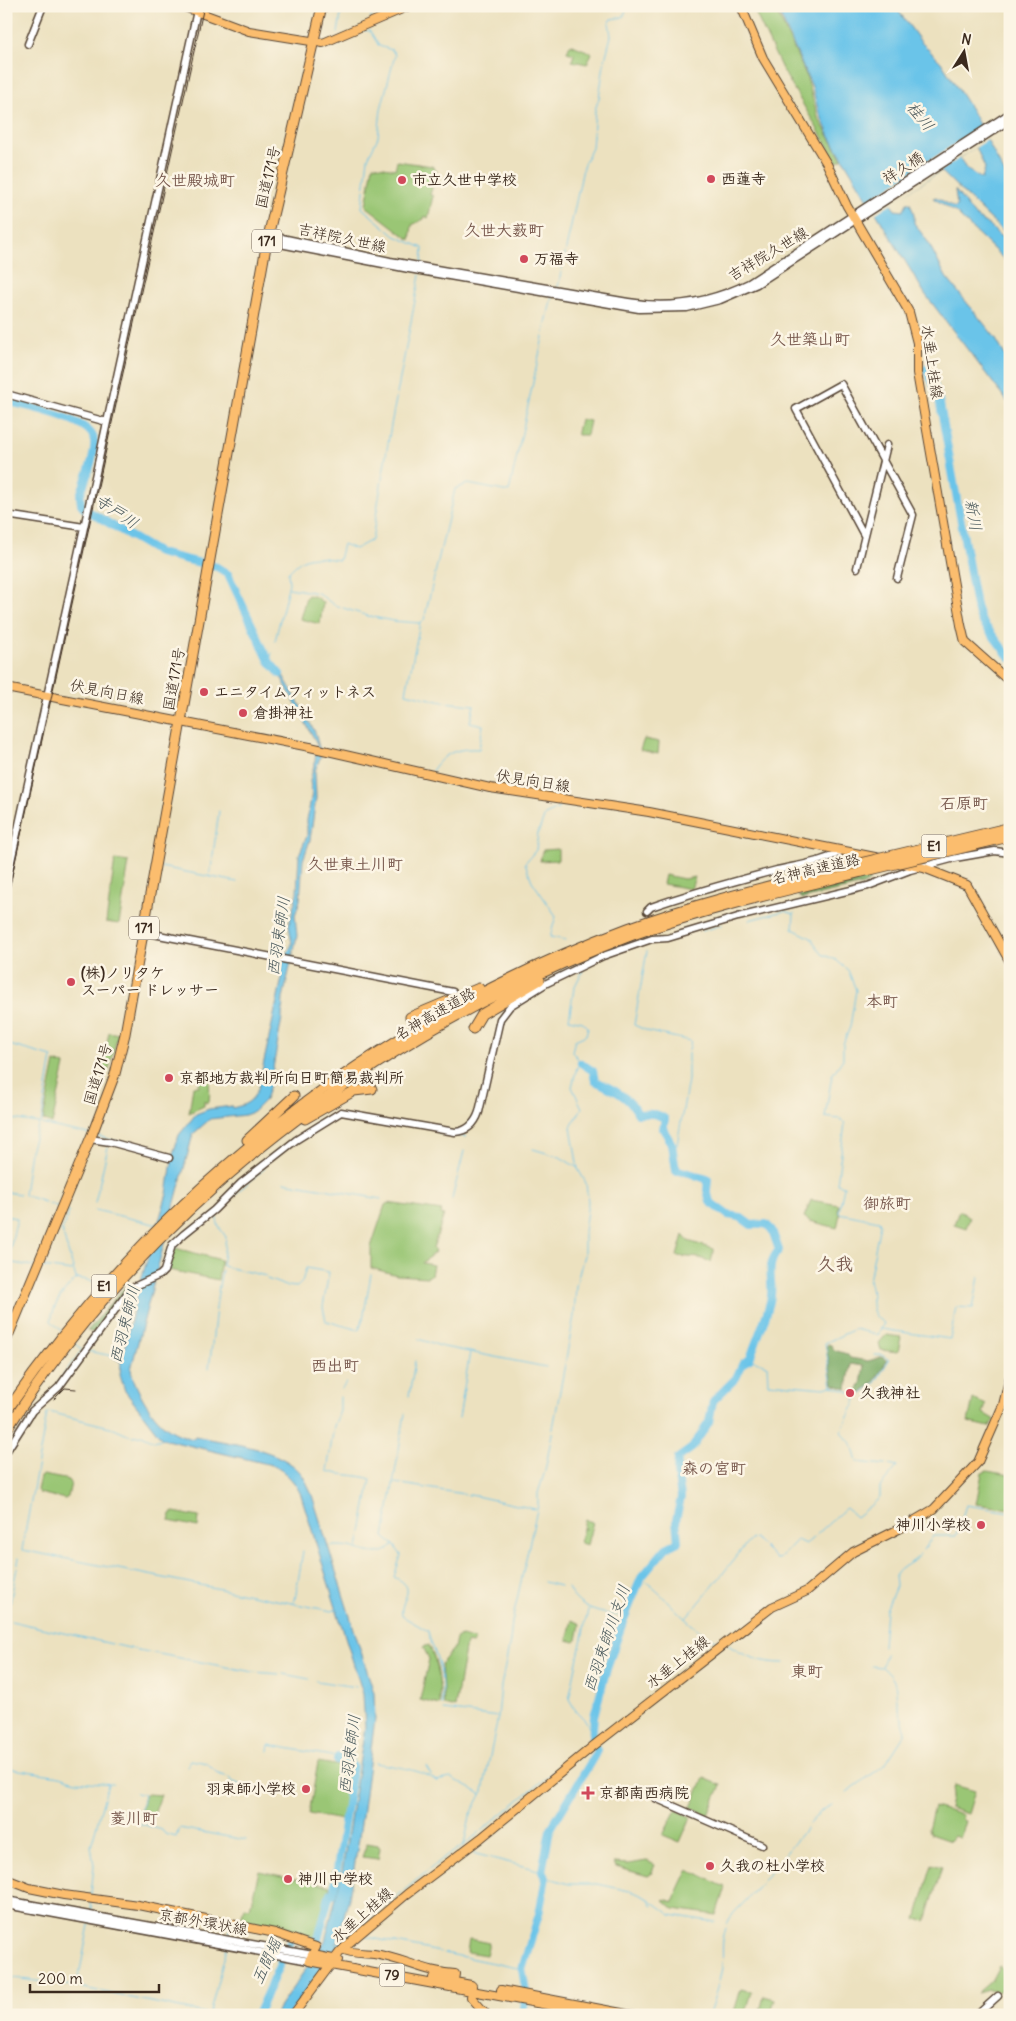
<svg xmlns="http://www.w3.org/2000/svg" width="1016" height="2021" font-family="Delius,'Klee One',sans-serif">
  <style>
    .green { fill: #9ac674; stroke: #6a7849 }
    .forest { fill: #7bab66; stroke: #5b6a42 }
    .water { fill: #6bc4e9; stroke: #537784; fill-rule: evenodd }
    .pier { fill: #ece1bf }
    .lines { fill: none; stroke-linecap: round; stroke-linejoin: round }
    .stream { stroke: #6bc4e9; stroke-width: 1 }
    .river { stroke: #6bc4e9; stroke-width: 8 }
    .minor-casing { stroke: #564536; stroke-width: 9 }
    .major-casing { stroke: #564536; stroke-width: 10 }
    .highway-casing { stroke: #564536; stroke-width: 11 }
    .minor { stroke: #fff; stroke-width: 6 }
    .major { stroke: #fbbd6e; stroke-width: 8 }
    .highway { stroke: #fbbd6e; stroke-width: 9 }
    .rail { stroke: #3b2a1e; stroke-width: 1 }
    .highway-bridge-casing { stroke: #564536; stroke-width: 11; stroke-linecap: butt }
    .highway-bridge { stroke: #fbbd6e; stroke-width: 9 }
    .poi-dot { fill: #d1495b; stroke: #fcf5e5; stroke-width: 2 }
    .labels { text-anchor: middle; stroke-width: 5; stroke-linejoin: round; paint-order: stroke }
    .shield { fill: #fcf5e5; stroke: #75675a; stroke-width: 1 }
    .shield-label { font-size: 14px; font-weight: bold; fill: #3b2a1e }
    .street-label { font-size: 15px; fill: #3b2a1e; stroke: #fcf5e5 }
    .poi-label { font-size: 15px; font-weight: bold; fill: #3b2a1e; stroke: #fcf5e5; text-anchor: start }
    .water-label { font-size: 16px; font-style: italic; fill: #49585b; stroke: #fcf5e5 }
    .neighbourhood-label { font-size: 16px; font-weight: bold; fill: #795a4f; stroke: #fcf5e5 }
    .quarter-label { font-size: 18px; font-weight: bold; fill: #795a4f; stroke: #fcf5e5 }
  </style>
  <rect width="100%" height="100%" fill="#fcf5e5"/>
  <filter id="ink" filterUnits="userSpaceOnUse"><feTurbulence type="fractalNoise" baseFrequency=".02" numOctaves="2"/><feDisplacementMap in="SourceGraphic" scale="10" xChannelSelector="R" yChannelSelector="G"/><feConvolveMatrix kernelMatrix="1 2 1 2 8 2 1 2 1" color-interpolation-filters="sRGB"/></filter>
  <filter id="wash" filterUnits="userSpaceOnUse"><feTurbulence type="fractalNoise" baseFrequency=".0096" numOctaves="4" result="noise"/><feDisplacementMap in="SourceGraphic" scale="20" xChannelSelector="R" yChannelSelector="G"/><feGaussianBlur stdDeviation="1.12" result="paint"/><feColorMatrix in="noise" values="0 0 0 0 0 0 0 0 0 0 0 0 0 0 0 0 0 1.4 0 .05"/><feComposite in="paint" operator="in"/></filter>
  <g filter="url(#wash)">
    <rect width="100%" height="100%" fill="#ece1bf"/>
    <!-- green -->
    <path class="green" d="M752,6H774L806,75L818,117L842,159L837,162L782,69Z
      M570,44L592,53L587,64L572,61L574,54L567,52Z
      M397,161L432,166L437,171L430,195L433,196L428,218L425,216L424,219L412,225L410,240L366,206L373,165L395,169Z
      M580,419L590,421L587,435H578L577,432Z
      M308,595L316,597L323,603L320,624L300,619L306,597Z
      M644,739L659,742L658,754L640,750Z
      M558,849V860L540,861L543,850Z
      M115,860L129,862L119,924L106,922Z
      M665,875L684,879L695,877L691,889L663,884Z
      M109,1032L118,1034L109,1070L102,1069Z
      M55,1062L65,1065L52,1124L43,1120Z
      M200,1072L210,1074C208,1084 211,1091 209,1101L206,1103L204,1100V1106L189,1113L193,1086H199Z
      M811,1200L839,1205L838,1213L840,1214L837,1228L810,1221L804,1217Z
      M388,1203L442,1211L441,1214L444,1215L433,1248L435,1252L422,1263L433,1265L431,1275L427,1277L397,1275L371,1268V1247L385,1205Z
      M959,1211L970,1217L966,1228L954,1224Z
      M683,1235L688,1241L714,1249L711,1262L700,1258L677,1256Z
      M175,1248L221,1260L218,1280L169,1270Z
      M886,1335L901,1337L898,1352L881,1350L879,1343Z
      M973,1399L986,1405L983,1413L995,1420L989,1427L968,1422Z
      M987,1471L1010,1475V1509L976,1504L982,1473Z
      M43,1475L69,1480L71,1483L68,1497L65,1499L39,1493L37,1490L40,1477Z
      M174,1512L199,1517L198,1527L169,1521L171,1514Z
      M585,1520L593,1522L587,1545L580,1543L583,1528L586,1529L583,1528Z
      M572,1620L580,1624L577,1640L575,1642L567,1640Z
      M462,1636L475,1640L472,1644L466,1643L455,1708L444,1705L441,1664L454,1648L456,1638Z
      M429,1645C439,1665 440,1682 440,1705L420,1700L429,1659L423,1647Z
      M318,1762L351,1768L342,1820L309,1814Z
      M704,1778L721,1785L708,1815L691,1807Z
      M954,1785L975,1791L968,1814L949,1808Z
      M147,1794L161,1795L152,1820L140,1815L144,1796Z
      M934,1807L963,1815L962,1820L965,1821L960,1838L954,1836L950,1841L930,1834L928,1829Z
      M676,1810L691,1817L680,1842L663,1835Z
      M367,1843L378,1845L380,1848L378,1859L362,1857Z
      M647,1861L655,1865L651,1874L648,1876L616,1867L614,1863L628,1864Z
      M932,1864L942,1867L926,1921L916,1919Z
      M688,1870L725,1887L716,1915L674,1909L664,1900L665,1899L673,1902Z
      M259,1871L330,1886L315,1941L290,1931L243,1921L241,1919L244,1907L250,1908Z
      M469,1939L489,1943L486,1955L467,1952Z
      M999,1966L1004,1969L1008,1978L999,1992L988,1990L977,1993L991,1981Z
      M741,1989L752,1992L745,2015H733Z
      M764,1996L775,1999L770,2015H759Z"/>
    <!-- forest -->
    <path class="forest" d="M869,877V882L863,885L802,899L798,896Z
      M127,1284L125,1292L94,1333L87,1331Z
      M828,1344L831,1345L834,1350L847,1354L850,1358L868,1361L882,1357L887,1361L874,1382L857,1396L855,1394L861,1384L864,1366L851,1364L847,1389L833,1384L826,1347Z"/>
    <!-- water -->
    <path class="water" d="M776,6H895L921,42L941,62L972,111L1010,184V265L955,212L933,198L936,197L955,208L957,206L955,190L975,216L990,226L1000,236L1008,239V236L941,171L890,203L895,210L903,211L907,203H910L914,214V223L928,242L946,277L994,336L1010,364V405L925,294L830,137L818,110L812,87ZM976,147L985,168L982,179L966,169L960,158Z
      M273,667L280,670L315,732L321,755L315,771L316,798L310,840L303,860L300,900L295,915L297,936L283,998L282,1018L270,1085L265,1100L253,1112L245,1115L210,1119L193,1134L131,1369C133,1385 152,1417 165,1426C174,1433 183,1436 193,1439L195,1436C226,1443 274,1447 297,1469C304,1475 307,1484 311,1492L374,1693L375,1719L359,1838L349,1898L336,1944L355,1930L356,1932L337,1948L288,2015H274L325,1941L342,1872L365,1727L363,1694L301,1495C295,1481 285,1471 272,1465L162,1439L125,1391L120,1375L121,1362L113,1357V1355L122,1359L138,1290L167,1194L173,1154L179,1135L196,1114L209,1109L232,1106V1108C246,1105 252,1102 258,1089L282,978V965L292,944L289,925L297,893L299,855L307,836V820L312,793L310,781L315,761L317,744L281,677Z"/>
    <!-- pier -->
    <path class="pier" d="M982,126L989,139L875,214L867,201Z"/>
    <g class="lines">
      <!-- stream -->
      <path class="stream" d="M377,15L378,6
        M371,18L374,6
        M362,30L370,31L379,46L392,50L395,55L381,109L378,137L368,158L362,208L395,236L423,248L422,263
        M338,33L341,14
        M558,287L584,164L592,148L595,110L599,98L604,64L611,36L609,22L612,19L623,17L628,6
        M289,588L318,593L334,605L368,616L393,621L420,623L406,693L443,702L474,705L470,722L483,725L479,749C458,748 444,752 432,771
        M420,623L424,620L455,489L468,484L509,492L552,296
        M275,641L289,583L288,573C307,552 313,557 339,560L343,544L355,549L372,540L391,425L420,275
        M269,661L272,653
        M543,792L547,790L554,795
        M559,802L558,809L545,815L538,833L536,850L525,863L532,881L556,916L550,937L566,940
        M161,867L237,882
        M210,877L219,811
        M794,913L793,929L811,938L822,954L836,960L848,970L856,990L850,1027L843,1044V1059L832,1075L825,1117L839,1119L845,1123L837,1184L844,1186L839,1213L879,1221L880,1224L869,1281C876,1297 865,1312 884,1323L878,1335L855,1329L825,1343L832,1386
        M749,920L784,911L794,914
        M702,931L722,925
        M647,951L634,1025L650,1032L691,1041L688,1054V1080L677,1145H672
        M6,1044L52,1057L41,1124L88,1134
        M6,1118L38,1123
        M363,1119L373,1121
        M39,1123L30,1151L24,1195L59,1207
        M439,1133L466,1137
        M97,1136L172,1156
        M533,1149L560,1157L578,1168
        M258,1174L265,1168
        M284,1182L381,1199
        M6,1192L20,1194
        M452,1199L464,1151
        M228,1200L256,1176
        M95,1203L108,1147
        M65,1210L69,1212L62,1231L76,1278L96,1282
        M95,1210L158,1225
        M215,1213L219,1227L226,1237L222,1266L266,1276
        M6,1216L16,1218V1223L6,1266
        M184,1238L193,1231
        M173,1251L178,1244
        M6,1262L33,1266
        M42,1267L72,1271
        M169,1270L171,1257
        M267,1279L286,1286L297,1287L302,1282L306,1268L329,1272L323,1307L326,1321L359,1330L363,1319L371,1274
        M881,1329L950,1339L956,1307L973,1308L979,1277
        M62,1331L51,1321C54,1302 63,1292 76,1279
        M418,1339L444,1347L546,1367
        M74,1343L82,1350
        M87,1351L113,1356
        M750,1359L767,1365L768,1383L824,1388L832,1386L852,1393L856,1400L841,1432L852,1444L857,1462L885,1465
        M209,1368C214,1335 215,1303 222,1270
        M58,1382L81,1351
        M342,1389L346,1383
        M409,1396L415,1361
        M340,1397V1411L334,1426L327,1471C342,1476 356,1474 371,1479L358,1548
        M856,1398L875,1383L889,1360L882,1355H875
        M49,1412L114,1428L132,1436L142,1435L154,1441L161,1439
        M47,1413L22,1550L332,1611L337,1609
        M459,1418L470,1352
        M395,1483L476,1496L535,1509
        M394,1545L401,1555L394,1577C420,1589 399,1598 402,1616L428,1631C430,1643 436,1652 439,1665C443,1678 442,1691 442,1705
        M332,1546C340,1546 349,1546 357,1549C371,1553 381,1557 394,1545L384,1537L405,1414
        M923,1550L933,1536H956L966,1505L1010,1512
        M641,1578C669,1597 689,1632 722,1642
        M544,1582L560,1586
        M568,1588C579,1611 602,1614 626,1616
        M293,1603L295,1600L303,1551
        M588,1610L569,1699L576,1711L586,1721L593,1737
        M686,1618C709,1592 728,1567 749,1540L755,1538L776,1559H779L797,1540L805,1544C809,1543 838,1514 846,1508L856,1517L880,1498V1487L897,1467L889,1465
        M11,1621L138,1650L253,1672L279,1674
        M6,1623L19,1558
        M728,1645C746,1657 762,1663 784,1663
        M883,1646L886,1610L896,1586L895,1576C901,1565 914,1564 920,1554
        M872,1666L881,1667
        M283,1674L309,1679
        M316,1681L356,1687
        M444,1710L498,1717
        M268,1751L269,1745L354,1760
        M375,1763C392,1766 425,1770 436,1781L451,1778L481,1794
        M187,1766L191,1760L207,1763L218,1774L229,1777L231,1781L256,1790
        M426,1767L431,1775
        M6,1768L60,1776L76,1781L113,1784
        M847,1792L885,1765L905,1734C905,1724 900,1716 898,1706C894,1688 900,1682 882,1667L886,1654
        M136,1793L144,1795L138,1823L162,1830L165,1834L176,1837L179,1828L246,1840
        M809,1824L821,1811L832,1805
        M464,1845L592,1740
        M471,1851L476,1854L542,1871
        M546,1877L569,1884H598L634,1892L649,1899L653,1906
        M91,1895L94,1865L91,1846L108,1784
        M649,1899L671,1915L715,1922
        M90,1902L92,1911
        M727,1924C732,1912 741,1907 749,1897C769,1874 788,1851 806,1828
        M356,1930L441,1860L464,1845L470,1816L483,1791L498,1717L501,1686L510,1642L512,1622L538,1505V1493L545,1471L574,1316L576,1286L584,1255V1232L588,1202L586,1183L578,1169L571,1127L582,1108L572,1087L577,1067L581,1063L572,1051L575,1040L586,1035L588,1027L583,1022L569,1019L574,988L583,970
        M362,1936L522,1969
        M229,1938L230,1928
        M6,1977L74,1986L209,2014
        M77,1986L89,1925
        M488,2011L493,2015
        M209,2015L227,1947
        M709,2015C713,1999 719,1985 722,1968C724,1954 720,1942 726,1929"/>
      <!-- river -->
      <path class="river" d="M926,369L934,385L940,404L976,606L981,620L1010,658
        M6,401C25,406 92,419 94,440C96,457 85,479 80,496L81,504L85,509L159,553L217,567L228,574L269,661L280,674
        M257,2015L293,1935L317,1943L330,1893L333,1894L334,1889L353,1766L337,1761L338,1757
        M523,2015L526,1992L522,1969L539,1914L546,1877L542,1871L550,1830L595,1755L597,1750L592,1740L594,1716L607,1668L623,1622L641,1578L666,1548L678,1542L676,1520L681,1497L677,1472L678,1458L692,1448L709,1422L713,1401L736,1378L743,1363L750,1359C755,1342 770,1311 771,1295C773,1278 765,1265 779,1250L772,1230L766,1224L751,1225L740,1217L728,1215L710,1202L707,1190L708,1179C696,1177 688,1170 676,1171L672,1144L663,1129L665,1119C657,1112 648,1114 638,1114C630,1097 611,1088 595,1081L593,1071L581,1063"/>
    </g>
  </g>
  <g filter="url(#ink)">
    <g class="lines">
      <!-- minor casing -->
      <g class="minor-casing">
        <path id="minor" d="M28,44L43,6
          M268,238L275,243L409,269L639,309L687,308L720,300L757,284L1010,120
          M268,238L277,237L390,261L628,302C669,309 711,302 749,283L1010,113
          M6,394L107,422
          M6,515L84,527
          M864,535L796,409L841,384L913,515L897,578
          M857,568L887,445
          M6,884L198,6
          M647,911L651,907C693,892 735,881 777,870C798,865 826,862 843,850
          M143,932L453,992
          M90,1139L110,1142L169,1158
          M6,1452L32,1411L59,1387L131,1288L160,1275L164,1271L172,1245L184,1234L214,1210L241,1183L296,1140L341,1112L455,1132C468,1131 475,1124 479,1112L500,1019L510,1006L547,983L603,956L652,939L668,938L738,917L868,886L910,870L955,858L995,851L1010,853
          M655,1798L762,1845
          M6,1900L313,1955
          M6,1905L309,1961
          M977,2015L998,1996"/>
      </g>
      <!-- major casing -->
      <g class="major-casing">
        <path id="major" d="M182,6L249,31L323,43L409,6
          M741,6L763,58L827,164L847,206L909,312L917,343V373L961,625L965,642L1010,682
          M6,688L310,747L490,788L649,812L880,858
          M901,863L924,868L967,885L1010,962
          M6,1879L29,1888L64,1895L138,1905L275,1933L316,1947L309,1961L602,2015
          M343,1949C351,1954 364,1953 374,1954C402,1958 427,1973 455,1974L453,1986
          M313,1955L338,1960
          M433,1978L471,1985
          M472,1986L471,1997L487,2015
          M501,1990L632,2015
          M293,2015L340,1952L349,1943L407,1894L481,1838L592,1747L772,1607L807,1591L853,1552L905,1526L934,1509L978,1462L1003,1405L1010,1376"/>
      </g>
      <!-- highway casing -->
      <g class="highway-casing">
        <path id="highway" d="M410,1017L479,988
          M473,1029L482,1014L540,980
          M305,1119L354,1091L372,1089
          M247,1140L294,1096
          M6,1341L93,1132L115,1074L125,1034L267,241L322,6
          M6,1412C160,1188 374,1023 628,928C704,900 782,883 860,863
          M6,1431C151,1203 382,1029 633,935C708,908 785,891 862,872"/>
      </g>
      <!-- minor -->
      <use href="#minor" class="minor"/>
      <!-- major -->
      <use href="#major" class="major"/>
      <!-- highway -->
      <use href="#highway" class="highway"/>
      <!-- rail -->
      <path class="rail" d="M6,903L204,6
        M54,1399L65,1388L76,1389"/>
      <!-- highway-bridge casing -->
      <g class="highway-bridge-casing">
        <path id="highway-bridge" d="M860,863L1007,828
          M862,872L1009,837"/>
      </g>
      <!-- highway-bridge -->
      <use href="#highway-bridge" class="highway-bridge"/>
    </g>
  </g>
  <!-- markers -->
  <g class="poi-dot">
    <circle cx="711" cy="179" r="5"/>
    <circle cx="402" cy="180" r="5"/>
    <circle cx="524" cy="259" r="5"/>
    <circle cx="204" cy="692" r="5"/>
    <circle cx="243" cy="713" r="5"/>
    <circle cx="71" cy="982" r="5"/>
    <circle cx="169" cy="1078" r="5"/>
    <circle cx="850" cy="1393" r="5"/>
    <circle cx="981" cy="1525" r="5"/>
    <circle cx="306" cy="1789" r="5"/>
    <path d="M585.5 1785.5h5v5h5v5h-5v5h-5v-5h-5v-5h5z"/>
    <circle cx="710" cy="1866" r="5"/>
    <circle cx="288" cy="1879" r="5"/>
  </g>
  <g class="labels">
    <!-- shield labels -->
    <g class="shield">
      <rect x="252" y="229.5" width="30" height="23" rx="4"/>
      <rect x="921.5" y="834.5" width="25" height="23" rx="4"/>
      <rect x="129" y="916.5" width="30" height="23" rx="4"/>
      <rect x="91.5" y="1274.5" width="25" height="23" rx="4"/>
      <rect x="379.5" y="1963.5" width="25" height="23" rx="4"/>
    </g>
    <g class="shield-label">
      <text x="267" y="246">171</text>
      <text x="934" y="851">E1</text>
      <text x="144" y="933">171</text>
      <text x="104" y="1291">E1</text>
      <text x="392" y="1980">79</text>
    </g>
    <!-- street labels -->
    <g class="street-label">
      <text transform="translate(903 168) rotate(-33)" y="5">祥久橋</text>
      <text transform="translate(268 177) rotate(-77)" y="5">国道171号</text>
      <text transform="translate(342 238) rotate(12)" y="5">吉祥院久世線</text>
      <text transform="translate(768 254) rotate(-31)" y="5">吉祥院久世線</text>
      <text transform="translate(932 362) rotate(82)" y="5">水垂上桂線</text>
      <text transform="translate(174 679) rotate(-80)" y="5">国道171号</text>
      <text transform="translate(107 692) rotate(11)" y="5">伏見向日線</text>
      <text transform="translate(533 781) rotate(9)" y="5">伏見向日線</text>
      <text transform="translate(816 869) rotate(-13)" y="5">名神高速道路</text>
      <text transform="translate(435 1014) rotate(-30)" y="5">名神高速道路</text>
      <text transform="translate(98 1074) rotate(-73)" y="5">国道171号</text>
      <text transform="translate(678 1662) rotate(-38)" y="5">水垂上桂線</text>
      <text transform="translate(362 1915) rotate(-41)" y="5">水垂上桂線</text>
      <text transform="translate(203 1922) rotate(10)" y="5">京都外環状線</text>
    </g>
    <!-- poi labels -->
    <g class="poi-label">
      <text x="721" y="184">西蓮寺</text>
      <text x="412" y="185">市立久世中学校</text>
      <text x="534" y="264">万福寺</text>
      <text x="214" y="697">エニタイムフィットネス</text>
      <text x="253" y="718">倉掛神社</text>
      <text x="81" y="978">(株)ノリタケ<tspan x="81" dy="17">スーパー ドレッサー</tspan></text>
      <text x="179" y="1083">京都地方裁判所向日町簡易裁判所</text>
      <text x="860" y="1398">久我神社</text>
      <text x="971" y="1530" text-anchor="end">神川小学校</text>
      <text x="296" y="1794" text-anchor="end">羽束師小学校</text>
      <text x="599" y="1798">京都南西病院</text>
      <text x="720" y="1871">久我の杜小学校</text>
      <text x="298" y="1884">神川中学校</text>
    </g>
    <!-- water labels -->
    <g class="water-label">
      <text transform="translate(921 116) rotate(51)" y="6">桂川</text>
      <text transform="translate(117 511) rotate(34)" y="6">寺戸川</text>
      <text transform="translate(974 515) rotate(80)" y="6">新川</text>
      <text transform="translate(278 936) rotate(-82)" y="6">西羽束師川</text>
      <text transform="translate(124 1324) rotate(-76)" y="6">西羽束師川</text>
      <text transform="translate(606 1638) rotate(-71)" y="6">西羽束師川支川</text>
      <text transform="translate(349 1754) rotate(-83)" y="6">西羽束師川</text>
      <text transform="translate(266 1961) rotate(-65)" y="6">五間堀</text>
    </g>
    <!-- neighbourhood labels -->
    <g class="neighbourhood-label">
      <text x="195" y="186">久世殿城町</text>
      <text x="504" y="236">久世大薮町</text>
      <text x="810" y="345">久世築山町</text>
      <text x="964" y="809">石原町</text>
      <text x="355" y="870">久世東土川町</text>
      <text x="882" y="1007">本町</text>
      <text x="887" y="1209">御旅町</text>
      <text x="335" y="1371">西出町</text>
      <text x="714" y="1474">森の宮町</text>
      <text x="807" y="1677">東町</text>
      <text x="134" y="1824">菱川町</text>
    </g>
    <!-- quarter labels -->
    <g class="quarter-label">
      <text x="835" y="1270">久我</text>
    </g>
  </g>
  <!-- margin -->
  <rect width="1016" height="2021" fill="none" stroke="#fcf5e5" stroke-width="25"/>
  <!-- north arrow -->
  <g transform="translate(964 52) rotate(11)" stroke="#fcf5e5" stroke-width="4" paint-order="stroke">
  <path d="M0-4L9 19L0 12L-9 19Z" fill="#3b2a1e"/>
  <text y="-8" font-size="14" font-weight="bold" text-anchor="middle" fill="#3b2a1e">N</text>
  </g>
  <!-- scale -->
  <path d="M30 1984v8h129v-8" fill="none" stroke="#3b2a1e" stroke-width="2.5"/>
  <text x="38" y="1984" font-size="15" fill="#3b2a1e" stroke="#fcf5e5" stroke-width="4" paint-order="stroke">200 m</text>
</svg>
